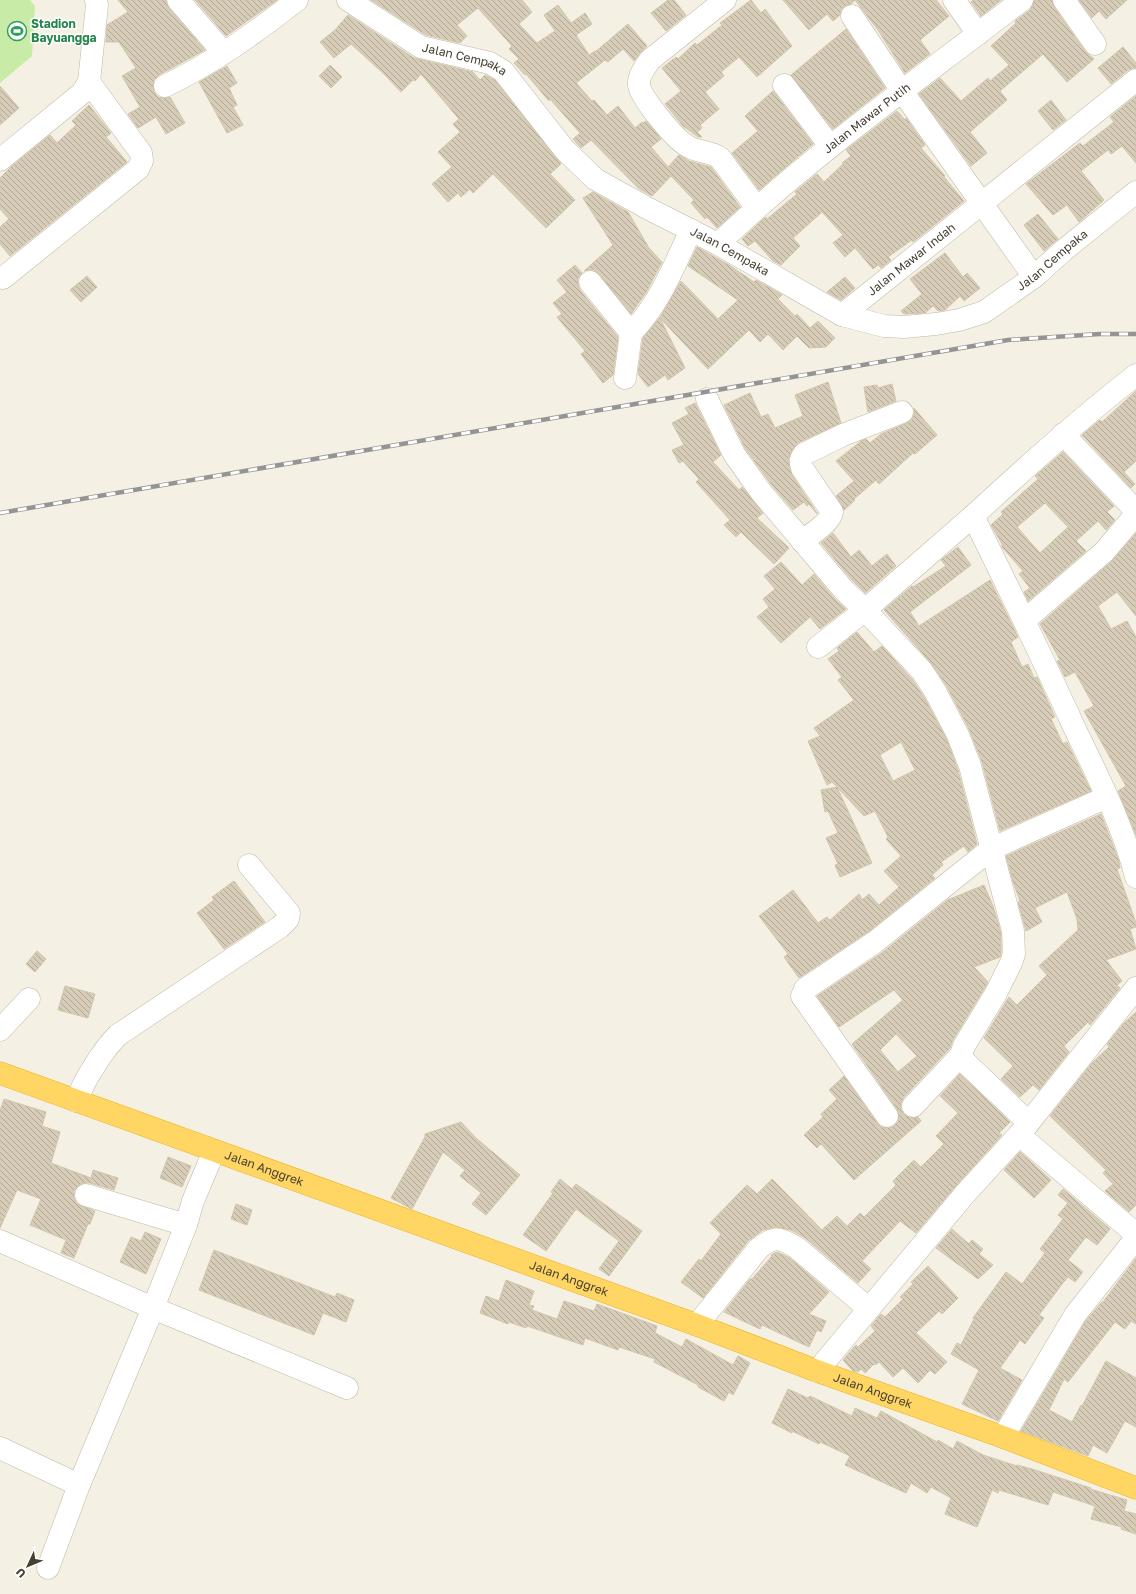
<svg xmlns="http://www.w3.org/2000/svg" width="1136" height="1594" font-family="'Golos Text',sans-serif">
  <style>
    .pitch { fill: #c8eca8 }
    .building { fill: url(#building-back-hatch); stroke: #d2c5aa; fill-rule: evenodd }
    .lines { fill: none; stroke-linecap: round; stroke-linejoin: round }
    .minor-casing { stroke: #c0b8a5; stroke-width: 23 }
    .highway-casing { stroke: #ecb125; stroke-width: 23 }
    .minor { stroke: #fff; stroke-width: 22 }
    .highway { stroke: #ffd663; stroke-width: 22 }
    .rail-casing { stroke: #949494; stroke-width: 4.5 }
    .rail { stroke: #fff; stroke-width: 3; stroke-dasharray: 9; stroke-linecap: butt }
    .labels { text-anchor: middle; stroke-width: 3; stroke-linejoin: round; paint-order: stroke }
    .leisure-label { font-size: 12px; font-weight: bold; fill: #27864d; stroke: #fff; text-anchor: start }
    .street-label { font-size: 12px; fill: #464033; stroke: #fff }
  </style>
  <defs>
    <pattern id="building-back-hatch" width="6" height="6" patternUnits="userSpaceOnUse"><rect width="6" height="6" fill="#d6ccb8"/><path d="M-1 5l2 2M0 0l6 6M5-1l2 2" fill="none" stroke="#afa796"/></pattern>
  </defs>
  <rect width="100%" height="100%" fill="#f4f0e3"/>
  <!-- pitch -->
  <path class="pitch" d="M0,0H30L35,6L32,56L0,83Z"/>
  <!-- building -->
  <path class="building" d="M118,0H166L169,8L205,50L159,75L154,80L153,86L154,92L158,97L164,98L170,97L185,123L166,134L156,117L138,128L128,114L140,107L122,76L136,68L119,42H106L107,25L128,12Z
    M195,0H277L226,36Z
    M371,0H522L532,12L519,24L537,43L555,31L544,15L558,5L571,23L585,13L592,24L576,35L589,55L595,51V52L628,24L647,46L640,53L634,61L623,49L608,62L605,60L576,83L592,101L594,100L607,115L618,106L635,128L642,122L643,123L646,121L661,139L651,147L668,167L679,155L689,161L711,167L740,207L717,228L707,217L705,219L691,203L694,200L671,176L652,196L638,188L591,140L581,148L573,139L580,133L550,99L549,101L526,74L525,75L514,63L519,59L509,49L512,46L478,8L457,25L467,36L460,43L426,35Z
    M668,0H674L686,15L666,31L651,13Z
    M751,0L761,13L765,9L792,46L757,77L739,57L721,72L724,76L705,92L719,109L700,125L702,128L697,132L702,137H698L683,126L665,104L681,91L662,68L676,57L678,59L695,43L697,45L722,25L720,23Z
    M783,0H855L851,4L845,6L841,10L840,15L833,21L827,14L809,30Z
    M855,0H936L949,16L920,40L930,54L905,73L878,30Z
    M973,0H1001L981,16L971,2Z
    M1034,0H1052L1054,7L1085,51L1094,59L1067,82L1043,54L1000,91L1007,100L970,132L987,153L971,166L919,94L940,78L961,101L988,78L990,81L1009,65L991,46L1016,23L1015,21L1030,10L1033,5Z
    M1079,0H1127L1106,19L1099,11L1092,18Z
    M348,15L414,58L473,72L480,80L485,75L495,80L561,164L550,174L575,200L546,228L493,174L473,193L470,189L461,197L458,193L448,202L432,184L452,167L438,152L460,132L453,124L459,119L421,74L415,81L413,80L401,92L384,74L351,44L334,58L320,42L335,30Z
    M846,29L885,88L833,129L791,75Z
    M1123,47L1136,63V68L1128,70L1111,84L1098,68Z
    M330,65L342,77L331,88L319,76Z
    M227,66L237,83L229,88L237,105L233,107L243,125L227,133L199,82Z
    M0,86L19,108L0,125Z
    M773,91L813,144L759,190L732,153L758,131L745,116Z
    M1136,96V163L1122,146L1111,154L1108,150L1081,171L1104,200L1079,222L1067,205L1053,215L1026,184L1080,143L1083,146L1114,122L1110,117Z
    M1051,100L1066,120L1053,130L1038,111Z
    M89,105L111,133L106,137L127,162L10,256L0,244V227L9,219L0,209V178L12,166L50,135L57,143L76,125L72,121Z
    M897,111L905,120L906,118L925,145L921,148L945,176L944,177L964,201L913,242L912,240L888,257L891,260L881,268L878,265L873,269L855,248L845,257L833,243L843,235L822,212L793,238L800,246L781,265L773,261L755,241L748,246L742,239L762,220L766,217L767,219L797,194L795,192L817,174L824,182L843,164L842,163L851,156L846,150Z
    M593,192L628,212L649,248L662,262L647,291L631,314L599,274L594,270H588L584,271L613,245L583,198Z
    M1038,214L1058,239L1044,251L1024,225Z
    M697,247L729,265L754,282L756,280L782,295L778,299L795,316L797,314L810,328L818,321L835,338L826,347L809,348L797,336L783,350L768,334L760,342L749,330L708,369L660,318L685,368L668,380L665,375L648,387L638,374L643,338L661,316L681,281L718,319L738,300L688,266Z
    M945,253L963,277L967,273L980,288L964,301L960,296L945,310L938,311L933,306L925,313L904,314L901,311L922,294L910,279Z
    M575,265L582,273L578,278V284L580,290L618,337L613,375L603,383L581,354L585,351L557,317L562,314L553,303L567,292L557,280Z
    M87,276L97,287L81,302L70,290Z
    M845,277L855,288L841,300L827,292Z
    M828,382L841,423L798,443L792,450L788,460L792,475L817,513V514L809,504L807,506L804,502L793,510L771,484L745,448L724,405L750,393L761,417L768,414L775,428L803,416L795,395Z
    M892,384L896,401L868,412L864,387L877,385L878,388Z
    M1136,391V461L1124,472L1135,484L1131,488L1082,435L1100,420L1102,422Z
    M695,403L721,455L713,462L739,490L742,487L763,513L757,518L789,548L774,564L741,532L736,537L724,525L730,520L696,482L699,479L683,461L679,463L672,450L684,445L672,423L689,414L685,408Z
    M914,408L937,435L915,454L913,453L879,484L876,480L854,499L855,500L844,510L836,496L854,481L836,461L861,441L866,439L870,443L881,434L907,423L912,419L914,414Z
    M1063,452L1114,506L1107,512L1115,520L1106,530L1098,521L1076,541L1086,551L1028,601L1024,592L1030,588L1019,574L1023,571L1002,547V544L991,525L1003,514L1001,512L1038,479L1035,476ZM1045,503L1068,527L1040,553L1017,527Z
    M833,533L851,557L859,550L872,566L887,554L896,566L865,593L852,580L821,543Z
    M1136,533V616L1117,592L1098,606L1111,629L1127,621L1136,637V835L1118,791L1126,786L1084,711L1094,706L1075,672L1065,677L1057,661L1060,660L1040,624L1112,561Z
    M958,547L971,565L910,612L919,626L990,580L1018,637L1011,642L1022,667L1028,664L1034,678L1037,677L1055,717L1051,719L1063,744L1067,742L1091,791L1000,831L982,762L969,729L946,685L931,663L884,610L912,586L913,587L946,566L941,560Z
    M781,562L802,585L814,574L833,597L846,609L820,629L810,617L781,643L757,617L769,607L763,599L775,589L764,576Z
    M857,632L874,652L882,646L912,679L924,697L947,740L958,770L977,844L968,852L964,846L941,862L943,865L932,875L935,878L868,932L799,978L784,957L788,954L759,916L793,890L818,923L827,917L830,920L859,894L862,900L869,894L879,905L899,887L884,871L901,856L886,839L888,837L875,811L864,816L837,787L872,863L840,877L835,865L838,864L826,838L838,833L828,811L825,812L821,790L837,787L832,782L827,785L808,741L820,736L814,728L854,700L838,680L842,677L828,659L839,651L837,648ZM901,742L915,770L893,781L880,755Z
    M1101,814L1119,861L1120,868L1117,869L1136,923V927L1130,929L1136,949L1106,960L1122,981L1117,985L1120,988L1090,1025L1088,1022L1064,1046L1069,1052L1039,1090L1033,1085L1020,1097L1001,1079L1013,1066L984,1038L1007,1000L1009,997L1017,1005L1047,975L1039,966L1078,930L1077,919L1067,892L1035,908L1042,922L1026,931L1018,902L1020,901L1013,882L1006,856Z
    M234,881L265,922L224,949L197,913L214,900L212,897Z
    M984,885L993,906L1001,933V952L1000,957L974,967L988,982L984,989L953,1040L950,1048L904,1097L901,1103V1110L905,1115L911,1118L918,1117L921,1121L854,1180L821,1144L817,1148L804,1135L823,1117L821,1114L837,1099L829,1090L844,1076L877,1123L881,1127L889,1128L894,1126L898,1122L899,1115L897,1109L852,1044L903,1000L894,990L839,1027L817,996L883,952L950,898V899ZM896,1034L917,1056L898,1072L880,1050Z
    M37,951L46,959L35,972L26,964Z
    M65,986L95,994L88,1018L58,1010Z
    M1136,1012V1205L1129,1212L1105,1191L1113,1184L1103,1173L1106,1170L1050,1116L1092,1063L1109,1047L1107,1044L1124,1023Z
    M960,1074L1010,1122L999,1133L1002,1135L955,1187L916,1233L900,1221L862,1261L871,1269L858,1283L804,1237L791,1230L776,1227L763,1230L749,1240L703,1298L681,1282L699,1259L701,1261L721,1234L710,1223L747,1185L757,1194L772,1179L822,1230L837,1216L847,1226L860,1213L864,1217L896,1185L893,1181L914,1160L921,1167L944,1144L936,1136L958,1113L940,1096Z
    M4,1099L46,1112L42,1126L60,1132L51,1163L91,1178L93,1170L118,1178L114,1190L90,1183H84L78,1186L74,1191V1198L77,1204L95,1211L90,1224H88L74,1258L61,1253L66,1240L30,1225L41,1199L17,1190L0,1228V1111Z
    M461,1122L476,1138L520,1175L486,1215L472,1204L481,1193L460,1176L465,1170L443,1152L412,1209L391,1198L425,1137V1134Z
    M1020,1152L1051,1180L1034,1198L1004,1170Z
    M168,1157L191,1166L182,1187L160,1178Z
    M560,1179L572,1189L576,1184L642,1231L609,1276L599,1269L619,1241L576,1209L546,1251L523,1235L553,1193L551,1192Z
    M1063,1189L1110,1229L1097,1245L1086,1237L1068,1260L1083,1272L1075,1282L1068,1277L1062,1284L1039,1315L1044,1318L1025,1344L1020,1340L1000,1368L1022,1380L998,1421L962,1404L979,1370L951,1354L957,1343L961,1345L974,1319L973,1318L1006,1272L1022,1284L1045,1253L1040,1249L1063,1219L1058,1215L1068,1203L1058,1195Z
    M236,1204L252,1210L247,1225L231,1219Z
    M952,1229L969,1244L972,1240L983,1249L979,1254L993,1265L978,1279L936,1248Z
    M145,1232L161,1239L146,1274L120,1262L131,1237L141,1241Z
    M214,1250L335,1297L337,1293L354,1300L346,1322L323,1313L314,1335L199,1290Z
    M777,1252L790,1258L829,1292L809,1314L826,1321L821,1332L817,1330L809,1347L762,1325L760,1329L724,1312L750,1279H752L772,1256L771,1255Z
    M1136,1258V1324L1131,1321L1125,1329L1115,1322L1068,1382L1064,1379L1049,1410L1072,1422L1081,1405L1082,1406L1106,1361L1136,1378V1427L1125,1421L1107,1453L1093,1445L1088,1456L1021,1431L1085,1322L1102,1302H1103Z
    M928,1266L958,1298L942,1314L939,1311L916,1333L947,1362L935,1374L930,1370L918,1383L903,1368L893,1377L879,1362L875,1365L874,1364L865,1373L861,1369L858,1372L853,1371L843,1360L854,1347L856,1345L858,1347L875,1331L871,1326L881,1314L885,1317L903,1299L900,1297L913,1284L911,1282Z
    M506,1280L534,1291L529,1305L534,1306L532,1310L557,1319L564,1301L594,1311L597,1304L657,1326L655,1333L682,1347L686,1339L733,1365L738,1356L750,1363L733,1395L729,1392L724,1401L698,1387V1385L654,1362L655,1359L619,1347L618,1350L585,1338L583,1345L527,1326L526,1328L509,1322L508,1324L480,1313L486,1296L499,1301Z
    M788,1389L808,1398L810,1396L852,1416L855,1408L877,1418L881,1411L937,1442L938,1440L953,1449L957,1441L983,1455L1017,1466V1465L1032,1469L1091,1488L1090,1489L1127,1500L1124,1511L1136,1514V1534L1121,1529L1122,1527L1091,1519L1095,1506L1053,1492L1048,1505L999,1490L998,1493L992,1490L977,1527L957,1519L945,1514L951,1498L931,1487L927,1493L911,1483L906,1493L845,1465L850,1456L820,1442L819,1444L792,1431V1433L772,1423Z"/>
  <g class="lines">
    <!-- minor casing -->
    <g class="minor-casing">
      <g id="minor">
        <path d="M178,0L224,53"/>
        <path id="s1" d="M348,0L421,47L490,63L503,71L564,149L595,179L649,209L718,244L842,315L884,326L904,327L936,324L959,320L984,312L1034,277L1064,250L1136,192"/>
        <path d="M725,0L650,60C645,67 638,76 639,85C641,98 674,138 686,145C696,153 709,150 720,158L756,207"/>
        <path d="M954,0L978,34"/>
        <path d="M1064,0L1095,44"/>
        <path d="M852,16L902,91L1034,277"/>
        <path d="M784,85L830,146"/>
        <path d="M165,86C213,63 255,33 297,0"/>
        <path d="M0,160L82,93L89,82L97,5L96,0"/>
        <path id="s2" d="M718,244C812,154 919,80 1022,0"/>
        <path d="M3,278L138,169L142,161L141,153L89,82"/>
        <path d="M590,282L631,333C660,303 673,268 691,230"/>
        <path id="s3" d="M842,315L1136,80"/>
        <path d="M1136,375C1079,419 1026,467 973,516C1008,587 1042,657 1075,729C1098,777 1123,825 1136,877"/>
        <path d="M625,378L631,333"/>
        <path d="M707,399L734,454L761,492L843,589L865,610L818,647"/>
        <path d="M1063,434L1136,511"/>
        <path d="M973,516L865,610L922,671L935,691L958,735L970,766L1013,931L1014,954L1011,963L995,995L964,1046L961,1055L964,1061L1029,1123"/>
        <path d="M802,541C810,535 831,522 832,512L802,468C800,462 800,459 804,454L843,435L902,412"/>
        <path d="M1025,620L1104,552L1136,514"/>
        <path d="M0,1030L29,999"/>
        <path d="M76,1101C80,1093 83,1085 87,1078C96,1063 105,1048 118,1035L280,927L288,919L289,913L249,865"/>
        <path d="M913,1106L961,1055"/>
        <path d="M887,1116L802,996L805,989L875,942L991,849L1107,797"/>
        <path d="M1019,1135L1136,1234"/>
        <path d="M86,1195L186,1225L193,1201L214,1151"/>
        <path d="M186,1225L153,1308L347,1388"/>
        <path d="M0,1241L153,1308L79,1485L48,1568"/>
        <path d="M697,1325L759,1248C775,1236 780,1237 797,1248L869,1309"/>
        <path d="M817,1371L964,1195L1019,1135L1136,988"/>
        <path d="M1003,1437L1075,1315L1136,1238"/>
        <path d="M0,1448L79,1485"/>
      </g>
    </g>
    <!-- highway casing -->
    <g class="highway-casing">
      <g id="highway">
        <path id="s4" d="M0,1073L697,1325L817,1371L1003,1437L1136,1488"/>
      </g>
    </g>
    <!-- minor -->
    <use href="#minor" class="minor"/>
    <!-- highway -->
    <use href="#highway" class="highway"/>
    <!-- rail casing -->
    <g class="rail-casing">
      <path id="rail" d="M0,513L1008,340L1100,334H1136"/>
    </g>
    <!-- rail -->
    <use href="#rail" class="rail"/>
  </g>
  <!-- icons -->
  <defs>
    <g id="stadium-ring" transform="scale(1)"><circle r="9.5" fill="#fff" stroke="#2e9e5b" stroke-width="1.5"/><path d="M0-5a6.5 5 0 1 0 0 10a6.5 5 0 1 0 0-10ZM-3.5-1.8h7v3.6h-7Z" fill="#2e9e5b"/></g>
  </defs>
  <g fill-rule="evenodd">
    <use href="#stadium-ring" x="17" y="31"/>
  </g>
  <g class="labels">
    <!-- leisure labels -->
    <g class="leisure-label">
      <text x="31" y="28">Stadion<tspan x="31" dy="14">Bayuangga</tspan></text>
    </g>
    <!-- street labels -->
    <g class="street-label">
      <text dy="4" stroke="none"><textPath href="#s1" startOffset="132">Jalan Cempaka</textPath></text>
      <text dy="4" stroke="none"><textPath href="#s2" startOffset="195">Jalan Mawar Putih</textPath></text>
      <text dy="4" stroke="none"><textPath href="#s1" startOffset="468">Jalan Cempaka</textPath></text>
      <text dy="4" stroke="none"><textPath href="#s3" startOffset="89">Jalan Mawar Indah</textPath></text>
      <text dy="4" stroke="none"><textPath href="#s1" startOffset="828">Jalan Cempaka</textPath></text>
      <text dy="4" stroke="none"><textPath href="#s4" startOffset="281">Jalan Anggrek</textPath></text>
      <text dy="4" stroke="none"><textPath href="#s4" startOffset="605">Jalan Anggrek</textPath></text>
      <text dy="4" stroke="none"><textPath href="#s4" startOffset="929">Jalan Anggrek</textPath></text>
    </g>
  </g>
  <!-- north arrow -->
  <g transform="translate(28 1566) rotate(226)" stroke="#ffffff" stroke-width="3" paint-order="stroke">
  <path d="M0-3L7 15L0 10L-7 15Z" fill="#464033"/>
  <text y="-6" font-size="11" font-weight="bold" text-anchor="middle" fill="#464033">U</text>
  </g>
</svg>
